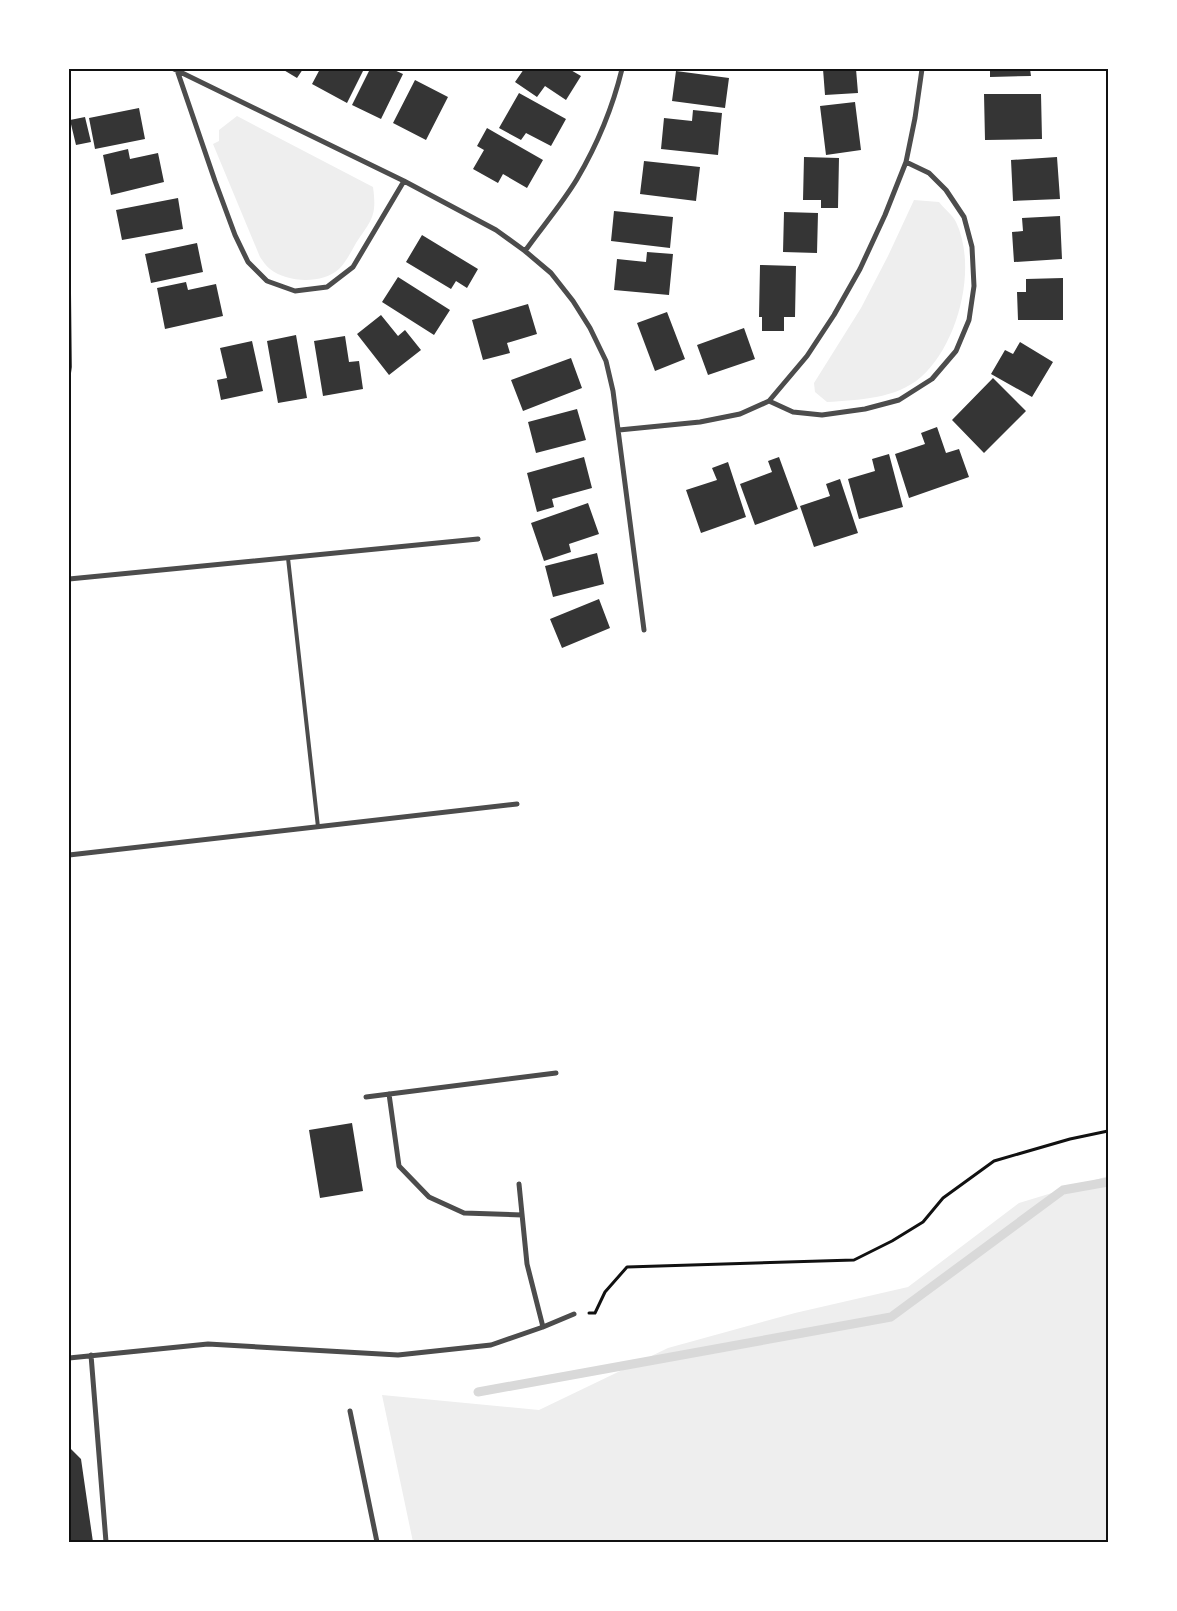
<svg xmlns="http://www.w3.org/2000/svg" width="1177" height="1611" font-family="Georgia,serif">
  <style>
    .green { fill: #eee }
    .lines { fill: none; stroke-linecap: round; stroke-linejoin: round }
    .stream { stroke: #d9d9d9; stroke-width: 9 }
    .building { fill: #353535 }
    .path { stroke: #111; stroke-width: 3 }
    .service { stroke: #4c4c4c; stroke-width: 4 }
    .minor { stroke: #4c4c4c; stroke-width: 5 }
    .neatline { fill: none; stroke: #111; stroke-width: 2 }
  </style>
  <rect width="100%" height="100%" fill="#fff"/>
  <!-- green -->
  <path class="green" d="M237,116L373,187C377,216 372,219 356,243C351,252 346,262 339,269C323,284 287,283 270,269C266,266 263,261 260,257L213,144L219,141V130Z
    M914,200L939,202C944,209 953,215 956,222C978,268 958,344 921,377C896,399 858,400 827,402L815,392L814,383L861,308L888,256Z
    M1108,1176V1542H413L382,1395L539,1410L668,1348L795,1313L908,1287L1019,1203Z"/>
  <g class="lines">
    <!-- stream -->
    <path class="stream" d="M478,1392L891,1317L1063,1190L1108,1182"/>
  </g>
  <!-- building -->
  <path class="building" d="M282,69H303L297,78Z
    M320,69H364L347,103L312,84Z
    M370,69H392L403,74L381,119L352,105Z
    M524,69H569L581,76L566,100L545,86L537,97L515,82Z
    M823,69H856L858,93L825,95Z
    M990,69H1030L1031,76L990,77Z
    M676,71L729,78L725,108L672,101Z
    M415,80L448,97L426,140L393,123Z
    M519,93L566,119L551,146L526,133L521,140L499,128Z
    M984,94H1041L1042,139L985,140Z
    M855,102L861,150L826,155L820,106Z
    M139,108L145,139L95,149L89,118Z
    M693,110L722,113L718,155L661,149L664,118L692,121Z
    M85,117L91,142L76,145L70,120Z
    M487,128L543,160L527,188L503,174L498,183L473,169L484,150L477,146Z
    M128,149L130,159L158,153L164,182L111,195L103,155Z
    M804,157L839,158L838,208H821V200H803Z
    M1057,157L1060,199L1013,201L1011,160Z
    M644,161L700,167L696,201L640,194Z
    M178,198L183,229L122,240L116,210Z
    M614,211L673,217L670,248L611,241Z
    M784,212L818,213L817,253L783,252Z
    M1060,216L1062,259L1014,262L1012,232L1023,231L1022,218Z
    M422,235L478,269L467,288L456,281L451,289L406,262Z
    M197,243L203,272L151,283L145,254Z
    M647,252L673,254L669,295L614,290L617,259L646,262Z
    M760,265L796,266L795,317H784V331H762V317H759Z
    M398,277L450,310L434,335L382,302Z
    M1063,278V320H1018L1017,292H1026V279Z
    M186,282L188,290L216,284L223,316L165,329L157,288Z
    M528,304L537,334L507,343L510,353L483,360L472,320Z
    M667,312L685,359L655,371L637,323Z
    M381,315L398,336L405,330L421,350L389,375L357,334Z
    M744,328L755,359L708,375L697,345Z
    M296,335L307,398L278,403L267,341Z
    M345,336L349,362L359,361L363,389L323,396L314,341Z
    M252,341L263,391L221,400L217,380L227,378L220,348Z
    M1020,342L1053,362L1032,397L991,374L1005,350L1013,354Z
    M571,358L582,388L523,411L511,380Z
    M993,378L1026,411L984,453L952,420Z
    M577,409L586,440L536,453L528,422Z
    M937,427L946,453L959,449L969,477L909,498L895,454L925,444L921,433Z
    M889,454L903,507L859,519L848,479L875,471L872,459Z
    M584,457L592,488L552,499L554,507L537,512L527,473Z
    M779,457L798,509L755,525L740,484L772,472L768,461Z
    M728,462L746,517L701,533L686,490L717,480L712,468Z
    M840,479L858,533L814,547L800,506L830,496L826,484Z
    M588,503L599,534L569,544L571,552L544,561L531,523Z
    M597,553L604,584L553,597L545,566Z
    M599,599L610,628L562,648L550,619Z
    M352,1123L363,1191L320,1198L309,1130Z
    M69,1447L81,1459L93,1542H69Z"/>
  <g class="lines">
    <!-- path -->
    <path class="path" d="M589,1313H595L605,1292L627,1267L854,1260L892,1241L923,1222L943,1198L994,1161L1070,1139L1108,1131"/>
    <!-- service -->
    <path class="service" d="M69,293L70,367L69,373
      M288,558L318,827"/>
    <!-- minor -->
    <path class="minor" d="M174,69L404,181L496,230L525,251L551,273L573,301L590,328L606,361L613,391L644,630
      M177,70L215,181L235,235L248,262L267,281L295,291L327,287L353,267L404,181
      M525,251C542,227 562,204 577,179C597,145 613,106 622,69
      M769,401L793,412L822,415L865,409L899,400L932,379L956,351L969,320L974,286L972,247L964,217L946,190L929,173L906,162
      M619,430L700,422L740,414L769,401L807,356L834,315L860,269L885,215L906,162L915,118L922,69
      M69,579L478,539
      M69,855L517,804
      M389,1094L399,1166L429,1197L464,1213L522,1215
      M366,1097L556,1073
      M519,1184L527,1264L543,1327
      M91,1355L106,1542
      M69,1358L208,1344L398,1355L491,1345L543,1327L574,1314
      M350,1411L377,1542"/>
  </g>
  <!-- border -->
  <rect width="1177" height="1611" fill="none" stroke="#ffffff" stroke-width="140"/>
  <rect x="70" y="70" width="1037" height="1471" class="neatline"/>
</svg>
